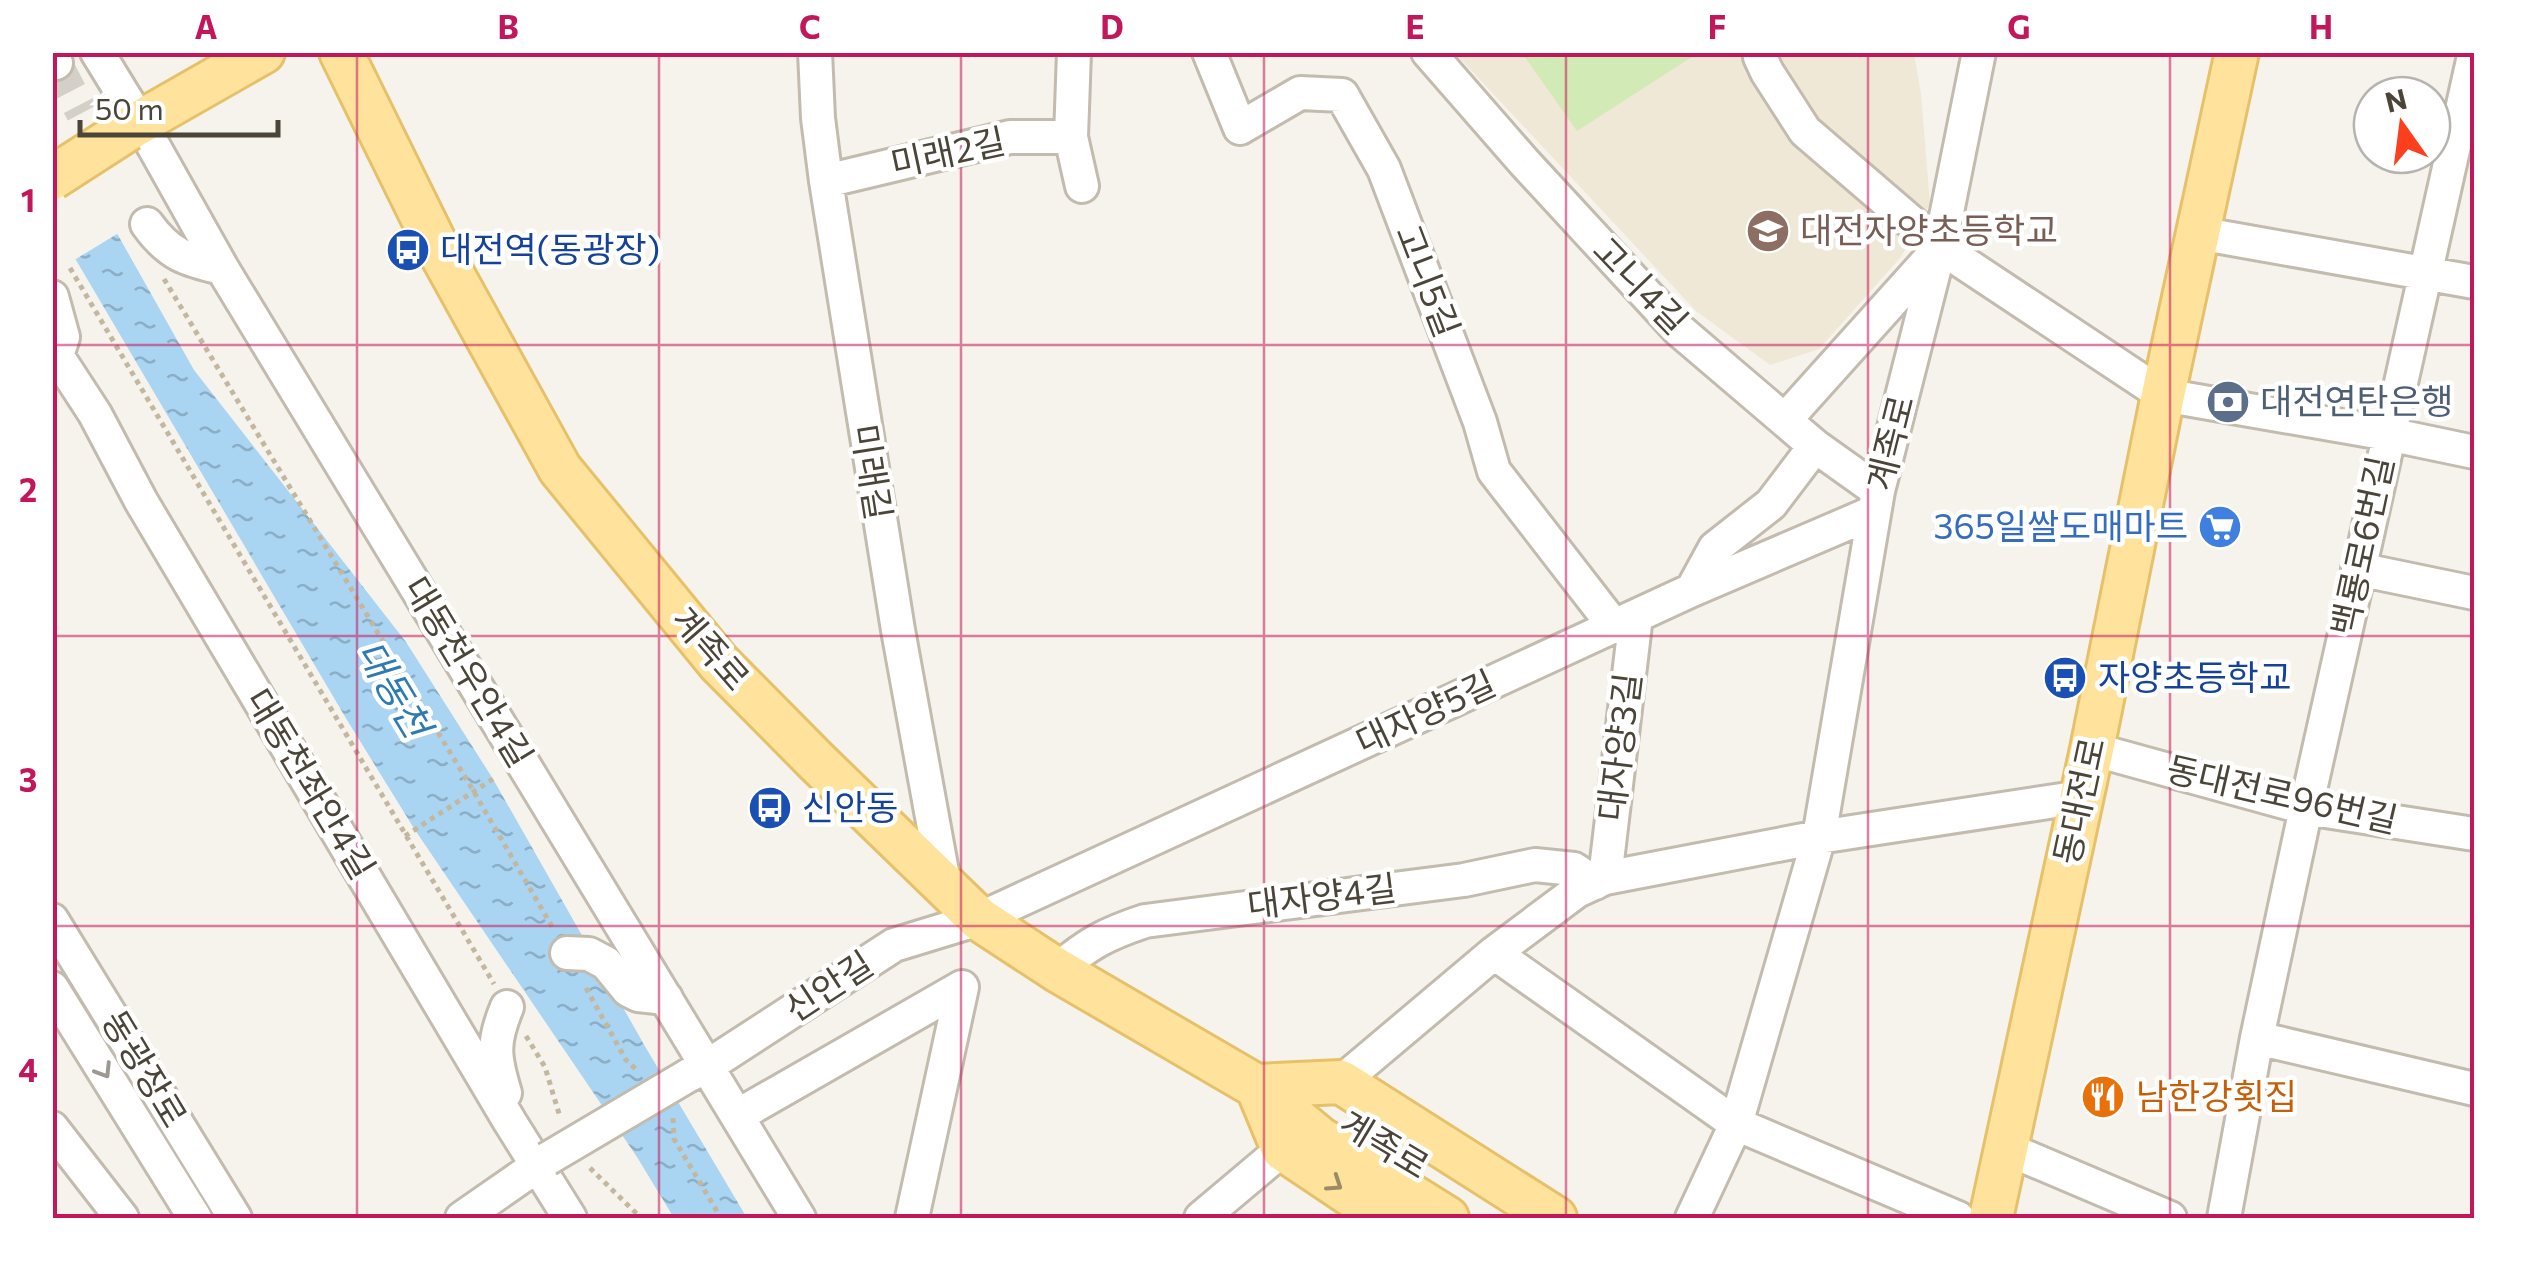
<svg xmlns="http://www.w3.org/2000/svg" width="2527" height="1271" font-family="Commissioner,'Noto Sans KR',sans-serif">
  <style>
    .education { fill: #efe8d6 }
    .grass { fill: #d2eab5 }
    .water { fill: url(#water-ripples) }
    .pier { fill: #f6f3ec }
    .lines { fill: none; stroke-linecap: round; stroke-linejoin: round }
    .minor-tunnel { stroke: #d4d0c8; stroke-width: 32; stroke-dasharray: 32 16; stroke-linecap: butt }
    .minor-casing { stroke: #c2bbae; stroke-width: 38 }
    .major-casing { stroke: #e6c16a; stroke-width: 48 }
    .path { stroke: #c4b79f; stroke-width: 5; stroke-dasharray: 5 5; stroke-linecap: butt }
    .minor { stroke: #fff; stroke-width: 32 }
    .major { stroke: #ffe39c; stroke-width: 42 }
    .minor-bridge-casing { stroke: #c2bbae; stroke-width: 38; stroke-linecap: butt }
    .major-bridge-casing { stroke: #e6c16a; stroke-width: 48; stroke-linecap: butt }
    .minor-bridge { stroke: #fff; stroke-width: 32 }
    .major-bridge { stroke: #ffe39c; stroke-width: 42 }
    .oneway { stroke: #9c9892 }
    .oneway2 { stroke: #9c8c66 }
    .grid { fill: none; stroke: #c2185b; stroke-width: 2.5; stroke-opacity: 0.55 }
    .labels { text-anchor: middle; stroke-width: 9; stroke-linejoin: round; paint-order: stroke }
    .street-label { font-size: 35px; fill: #4b4439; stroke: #fff }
    .education-label { font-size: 35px; fill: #785e54; stroke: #fff; text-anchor: start }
    .transit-label { font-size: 35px; fill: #164399; stroke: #fff; text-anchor: start }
    .service-label { font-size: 35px; fill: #4e5e75; stroke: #fff; text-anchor: start }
    .shop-label { font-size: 35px; fill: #366cbe; stroke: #fff; text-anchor: end }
    .food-label { font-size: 35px; fill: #c56008; stroke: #fff; text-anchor: start }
    .water-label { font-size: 38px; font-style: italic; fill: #2e7ab2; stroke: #fff }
    .neatline { fill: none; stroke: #c2185b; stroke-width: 4 }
    .grid-label { font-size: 32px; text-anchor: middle; font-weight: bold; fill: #c2185b }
  </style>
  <defs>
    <pattern id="water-ripples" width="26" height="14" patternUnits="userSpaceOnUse" patternTransform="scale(2.5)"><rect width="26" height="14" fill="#a9d4f2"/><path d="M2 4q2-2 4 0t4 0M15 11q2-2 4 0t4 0" fill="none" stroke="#8caec5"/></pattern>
  </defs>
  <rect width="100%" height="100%" fill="#f6f3ec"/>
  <!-- education -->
  <path class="education" d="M1455,53H1914L1921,94L1930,204L1901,257L1819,349L1770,365L1696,311Z"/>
  <!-- grass -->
  <path class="grass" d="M1522,53H1698L1577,131Z"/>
  <!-- water -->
  <path class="water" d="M52,118L194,370L406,642L493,779L646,1048L747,1218H674L637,1157L415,830L347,720L53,221Z"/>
  <!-- pier -->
  <path class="pier" d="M52,113L57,115L122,231L71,262L52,231Z"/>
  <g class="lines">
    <!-- minor-tunnel -->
    <path class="minor-tunnel" d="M56,63L82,113"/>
    <!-- minor casing -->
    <g class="minor-casing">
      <path id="minor" d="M97,52L140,122L222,268L799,1218
        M815,52L818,118L826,181L898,630L945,888
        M1074,52L1071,137L1082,186
        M1209,52L1240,128L1300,93L1342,95L1384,169L1480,422L1494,471L1614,626
        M1428,52L1524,162L1679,330L1815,446L1878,491
        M1763,52L1760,57L1767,72L1805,131L1940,247L2163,395L2388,434L2474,452
        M52,53L56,63
        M826,181L1010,137H1071
        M147,224C169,255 187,260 222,268
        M2198,233L2474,282
        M52,297L63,337L57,356
        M52,348L95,414L141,501L510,1122L570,1218
        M1785,420L1937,251
        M2358,569L2474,593
        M1692,590L1715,548L1771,504L1815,446
        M2092,749L2306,808L2474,834
        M1605,878L1636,616
        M52,920L235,1218
        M567,953L589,954L606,963L628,990L638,995L666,998
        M1494,953L1736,1124L1958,1218
        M1057,970C1089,943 1106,934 1145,921L1464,880L1535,865L1574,869L1595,883
        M52,988L195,1218
        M2257,1038L2474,1089
        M689,1075L706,1067L894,945L979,919L1692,590L1874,512
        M1341,1082L1494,953L1577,891L1605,878L1819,837L2081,797
        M505,1093C494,1057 492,1043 507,1007
        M737,1116L962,987L912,1218
        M52,1128L122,1218
        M2005,1148L2170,1218
        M462,1218L547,1159
        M1201,1218L1283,1149
        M1692,1218L1736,1124L1819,837L1878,491L1940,247L1979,52
        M2224,1218L2257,1038L2306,808L2474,56"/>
    </g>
    <!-- major casing -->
    <g class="major-casing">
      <path id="major" d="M341,52L434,241L560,469L719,663L816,761L979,919L1057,970L1256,1086L1319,1138L1447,1218
        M128,129L263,52
        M1256,1086L1341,1082L1555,1218
        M1259,1091L1283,1149L1386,1218
        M1991,1218L2092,749L2163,395L2237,52"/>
    </g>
    <!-- path -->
    <path class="path" d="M70,268L494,984
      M164,279L474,792L554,930
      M405,836L493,779
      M586,988L626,1060L638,1071
      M526,1036L545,1067L560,1117
      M673,1118L674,1139L721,1218
      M590,1168L641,1218"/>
    <!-- minor -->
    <use href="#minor" class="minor"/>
    <!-- major -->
    <use href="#major" class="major"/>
    <!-- minor-bridge casing -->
    <g class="minor-bridge-casing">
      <path id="minor-bridge" d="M547,1159L689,1075"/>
    </g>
    <!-- major-bridge casing -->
    <g class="major-bridge-casing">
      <path id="major-bridge" d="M52,178L128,129"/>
    </g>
    <!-- minor-bridge -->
    <use href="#minor-bridge" class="minor-bridge"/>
    <!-- major-bridge -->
    <use href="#major-bridge" class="major-bridge"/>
  </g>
  <!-- one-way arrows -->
  <defs><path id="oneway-chevron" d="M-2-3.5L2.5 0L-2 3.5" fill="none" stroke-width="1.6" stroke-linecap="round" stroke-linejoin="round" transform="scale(2.5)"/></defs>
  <use class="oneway" href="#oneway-chevron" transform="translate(104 1071) rotate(58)"/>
  <use class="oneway2" href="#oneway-chevron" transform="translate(1335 1184) rotate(34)"/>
  <!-- grid -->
  <path class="grid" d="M357,52V1218M659,52V1218M961,52V1218M1264,52V1218M1566,52V1218M1868,52V1218M2170,52V1218M52,345H2474M52,636H2474M52,926H2474"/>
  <!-- icons -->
  <defs>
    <g id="school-disc" transform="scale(2.25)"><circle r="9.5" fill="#8d6e63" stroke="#fff"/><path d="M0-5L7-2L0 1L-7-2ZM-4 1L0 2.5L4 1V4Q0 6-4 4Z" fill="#fff"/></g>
    <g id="bus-disc" transform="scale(2.25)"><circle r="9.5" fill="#1a4fb4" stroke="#fff"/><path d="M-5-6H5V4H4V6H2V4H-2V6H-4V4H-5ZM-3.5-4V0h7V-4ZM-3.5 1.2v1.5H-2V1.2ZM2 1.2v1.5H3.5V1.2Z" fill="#fff"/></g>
    <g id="bank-disc" transform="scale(2.25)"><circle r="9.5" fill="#5c6f8a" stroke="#fff"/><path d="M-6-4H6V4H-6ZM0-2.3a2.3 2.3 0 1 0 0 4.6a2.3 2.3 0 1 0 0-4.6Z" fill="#fff"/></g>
    <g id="supermarket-disc" transform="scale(2.25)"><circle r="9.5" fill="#3f7fe0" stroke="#fff"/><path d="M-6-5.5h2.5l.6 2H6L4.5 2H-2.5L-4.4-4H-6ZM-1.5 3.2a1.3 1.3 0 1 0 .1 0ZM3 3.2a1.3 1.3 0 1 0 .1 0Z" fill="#fff"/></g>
    <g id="restaurant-disc" transform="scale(2.25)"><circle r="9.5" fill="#e8710a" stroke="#fff"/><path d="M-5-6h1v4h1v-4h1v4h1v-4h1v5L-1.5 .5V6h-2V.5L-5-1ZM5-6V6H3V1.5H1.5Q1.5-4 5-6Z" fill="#fff"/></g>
  </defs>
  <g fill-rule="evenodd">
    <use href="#school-disc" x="1768" y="231"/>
    <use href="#bus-disc" x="408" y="250"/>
    <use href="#bank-disc" x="2228" y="402"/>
    <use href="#supermarket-disc" x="2220" y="527"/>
    <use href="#bus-disc" x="2065" y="678"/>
    <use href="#bus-disc" x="770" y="808"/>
    <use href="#restaurant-disc" x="2103" y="1097"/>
  </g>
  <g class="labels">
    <!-- street labels -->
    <g class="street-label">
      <text transform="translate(948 153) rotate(-12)" y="12">미래2길</text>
      <text transform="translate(1427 281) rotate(69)" y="12">고니5길</text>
      <text transform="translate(1640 286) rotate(46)" y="12">고니4길</text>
      <text transform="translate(1891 443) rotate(-76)" y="12">계족로</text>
      <text transform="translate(871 472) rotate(81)" y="12">미래길</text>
      <text transform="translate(2363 546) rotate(-78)" y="12">백룡로6번길</text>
      <text transform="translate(710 649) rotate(49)" y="12">계족로</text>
      <text transform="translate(468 672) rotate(59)" y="12">대동천우안4길</text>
      <text transform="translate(1426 713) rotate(-25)" y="12">대자양5길</text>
      <text transform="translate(1620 747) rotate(-83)" y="12">대자양3길</text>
      <text transform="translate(310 784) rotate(59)" y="12">대동천좌안4길</text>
      <text transform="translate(2282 795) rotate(13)" y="12">동대전로96번길</text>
      <text transform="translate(2080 801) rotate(-78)" y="12">동대전로</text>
      <text transform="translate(1322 897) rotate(-7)" y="12">대자양4길</text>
      <text transform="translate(829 987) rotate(-33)" y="12">신안길</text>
      <text transform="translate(144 1069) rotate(59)" y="12">동광장로</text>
      <text transform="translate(1384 1145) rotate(31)" y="12">계족로</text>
    </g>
    <!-- education labels -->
    <g class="education-label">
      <text x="1800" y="243">대전자양초등학교</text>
    </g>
    <!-- transit labels -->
    <g class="transit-label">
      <text x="440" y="262">대전역(동광장)</text>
      <text x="2098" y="690">자양초등학교</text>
      <text x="802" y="820">신안동</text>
    </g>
    <!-- service labels -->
    <g class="service-label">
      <text x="2260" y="414">대전연탄은행</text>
    </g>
    <!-- shop labels -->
    <g class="shop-label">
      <text x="2188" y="539">365일쌀도매마트</text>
    </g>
    <!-- food labels -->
    <g class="food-label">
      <text x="2136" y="1109">남한강횟집</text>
    </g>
    <!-- water labels -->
    <g class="water-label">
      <text transform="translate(393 689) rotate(59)" y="13">대동천</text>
    </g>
  </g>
  <!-- border -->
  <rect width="2527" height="1271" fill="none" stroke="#ffffff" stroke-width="110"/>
  <!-- north arrow -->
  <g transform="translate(2402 125) rotate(346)"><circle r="48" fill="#ffffff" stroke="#b7b4b0" stroke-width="2.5"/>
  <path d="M0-8L18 38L0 25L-18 38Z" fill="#fc3f1d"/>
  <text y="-15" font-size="28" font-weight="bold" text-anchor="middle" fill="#4b4439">N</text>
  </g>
  <!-- scale -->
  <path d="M80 120v15h198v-15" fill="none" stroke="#4b4439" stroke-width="5"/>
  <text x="95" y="120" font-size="30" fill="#4b4439" stroke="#ffffff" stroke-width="8" paint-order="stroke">50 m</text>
  <rect x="55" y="55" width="2417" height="1161" class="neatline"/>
  <g class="grid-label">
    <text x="206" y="39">A</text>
    <text x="508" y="39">B</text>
    <text x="810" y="39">C</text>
    <text x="1112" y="39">D</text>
    <text x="1415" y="39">E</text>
    <text x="1717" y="39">F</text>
    <text x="2019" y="39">G</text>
    <text x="2321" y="39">H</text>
    <text x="28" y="212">1</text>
    <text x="28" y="502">2</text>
    <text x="28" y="792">3</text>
    <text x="28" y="1082">4</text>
  </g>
</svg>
